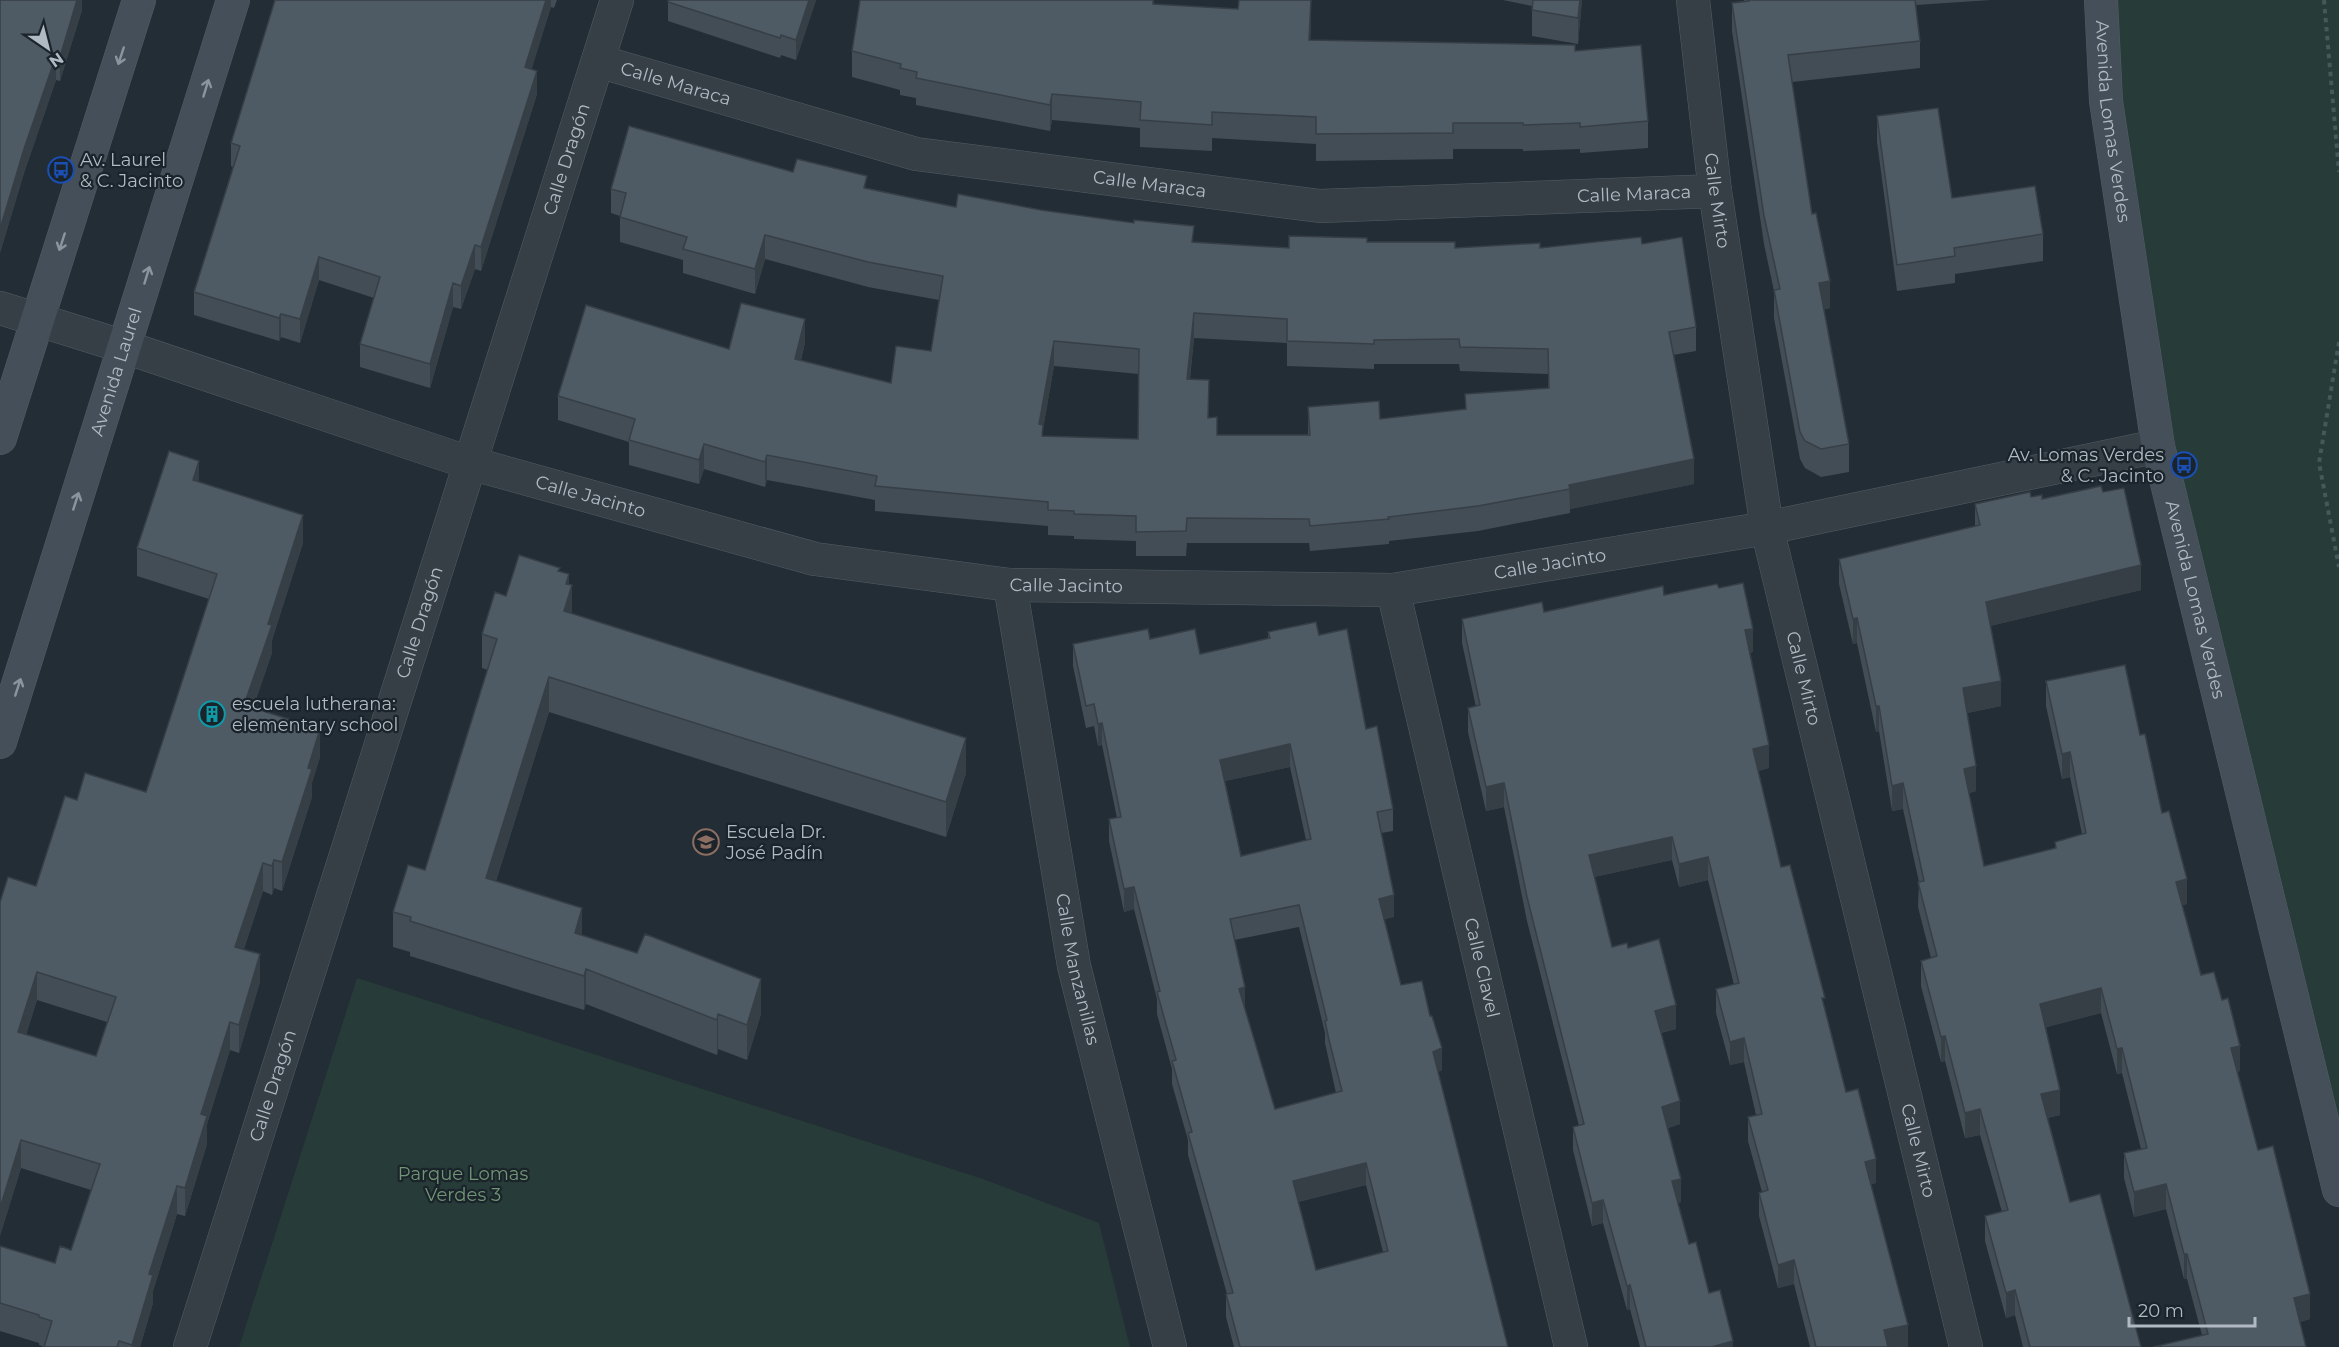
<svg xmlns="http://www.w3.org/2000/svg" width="2339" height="1347" font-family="Montserrat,sans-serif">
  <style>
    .green { fill: #273b38 }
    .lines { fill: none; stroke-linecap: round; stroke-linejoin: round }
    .street-casing { stroke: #535d64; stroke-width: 34 }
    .secondary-casing { stroke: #535d64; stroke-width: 34 }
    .path { stroke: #465857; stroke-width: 4; stroke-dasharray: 4.5 4.5; stroke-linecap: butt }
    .street { stroke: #363f46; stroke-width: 33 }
    .secondary { stroke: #444f59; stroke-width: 33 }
    .wall { fill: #434d56; fill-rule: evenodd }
    .shaded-wall { fill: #373f46 }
    .building { fill: #4e5a64; stroke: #373f46; stroke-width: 1.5; fill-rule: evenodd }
    .oneway { stroke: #8a959e }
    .labels { text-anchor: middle; stroke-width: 4.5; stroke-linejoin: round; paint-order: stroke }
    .street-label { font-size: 18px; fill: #b0bac3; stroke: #1b242b }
    .poi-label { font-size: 18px; fill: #b0bac3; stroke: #1b242b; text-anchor: start }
    .park-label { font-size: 18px; fill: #719675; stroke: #1b242b }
  </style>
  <rect width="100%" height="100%" fill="#232d35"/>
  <!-- green -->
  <path class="green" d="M2101,0H2339V1190L2158,446Z
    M357,978L983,1179L1099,1223L1130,1347H239Z"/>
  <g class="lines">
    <!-- street casing -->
    <g class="street-casing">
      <g id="street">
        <path id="s1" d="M1693,0L1715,191L1767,528L1966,1347"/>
        <path id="s2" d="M598,61L916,154L1320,206L1715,191"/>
        <path id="s3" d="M0,308L125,347L470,463L815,559L1010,585L1393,590L1767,528L2158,446"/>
        <path id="s4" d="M1010,585L1074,966L1170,1347"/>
        <path id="s5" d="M1393,590L1571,1347"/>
        <path id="s6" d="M190,1347L617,0"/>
      </g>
    </g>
    <!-- secondary casing -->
    <g class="secondary-casing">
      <g id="secondary">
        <path id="s7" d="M2101,0L2106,101L2158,446L2339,1190"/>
        <path d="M0,438L139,0"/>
        <path id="s8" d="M0,742L233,0"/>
      </g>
    </g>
    <!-- path -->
    <path class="path" d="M2324,0L2339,172
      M2339,342L2319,463L2339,567"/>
    <!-- street -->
    <use href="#street" class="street"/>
    <!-- secondary -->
    <use href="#secondary" class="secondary"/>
  </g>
  <!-- wall -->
  <path class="wall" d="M0,0H82V10L60,81L56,80L24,173L0,253Z
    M275,0H557L554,8L551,7L531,69L537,94L481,271L475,269L461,309L453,307L430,388L360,367V344L374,298L319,280L300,343L281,337L279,341L194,315V292L233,167L231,166V143Z
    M816,0L796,60L781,55L780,58L668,21V2Z
    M1154,0V5L1311,26L1310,40L1575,51L1648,121V148L1580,153V149L1523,151V149H1453V159L1316,161V144L1212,138V151L1140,147V128L1052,120L1050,131L916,105V98L900,95V90L852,77V51Z
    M1503,0H1582L1578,44L1532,36V6Z
    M1744,0H1991L1916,5L1920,41V68L1792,82L1812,214L1830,308L1824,309L1849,444V472L1821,477L1805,468L1800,459L1774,318V291L1764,244L1732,31V3L1744,2Z
    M1877,116L1952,198L2043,234V261L1955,274V283L1897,291L1877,142Z
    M793,172L956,207L1194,242L1289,248L1367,242L1455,248H1540L1642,244L1696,327V351L1673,355L1694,484L1570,509V513L1478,531L1389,541V544L1310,551L1309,543H1187L1186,556H1136V541L1074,539V536L1048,535V526L875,511V500L767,480L765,487L704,469L699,484L629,465V442L558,420V396L729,349L805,343L801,360L891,383L931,351L939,300L868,287L765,259L755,294L683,273V260L620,242V216L611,213V189ZM1194,338L1287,343V366L1374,369V364H1459L1460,371L1548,374V388L1465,394V409L1380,419L1308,407V435H1217L1190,379ZM1054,366L1139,374L1138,439L1043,436V429Z
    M199,482L303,543L272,640V653L253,708L320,757L312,783V797L282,891L274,888L272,895L263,891L244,949L260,982L239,1053L230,1050L207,1124V1144L185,1216L177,1214L153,1291V1303L140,1347H44L39,1345V1343L0,1331V1246L55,1263L71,1250L91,1190L21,1168L0,1236L36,886L146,792L209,599L137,576V548ZM37,1000L107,1022L96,1056L26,1035Z
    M2103,492L2141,590L1990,626L2001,706L1967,713L1976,791L1969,793L1984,866L2055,848V842L2082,834L2070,777L2062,779L2046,706V681L2140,735L2187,904L2182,905L2201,975L2240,1071L2237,1072L2258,1150L2310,1319L2300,1322L2202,1335L2187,1279H2184L2166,1209L2134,1217L2124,1178V1153L2141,1149L2122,1073L2117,1074L2101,1013L2046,1027L2060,1115L2048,1118L2070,1202L2141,1347H2023L2015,1315L2006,1318L1985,1241V1216L2002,1212L1980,1135L1965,1138L1945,1061L1941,1062L1921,986V961L1931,958L1918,907L1919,882L1903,809L1892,811L1879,731L1876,732L1857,643L1853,644L1839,584V559L1975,526V504L2031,497L2042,499Z
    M560,571L569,584L572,614L966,773L946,837L549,712L496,881L582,936L761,1014L747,1060L718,1049L717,1055L586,1004L584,1010L410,956V952L393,947V912L425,870L488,670L482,668V634L506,596Z
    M1719,588L1753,652L1750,653L1769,768L1758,771L1781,867L1825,1008L1846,1092L1876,1183L1871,1184L1908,1347H1810L1794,1284L1778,1288L1759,1216V1193L1762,1192L1748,1141V1117L1756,1115L1744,1062L1730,1065L1716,1013V989L1734,985L1708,880L1679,887L1672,860L1594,877L1612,947L1628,948L1676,1029L1661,1033L1680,1124L1668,1128L1681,1202L1678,1203L1689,1244L1709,1293L1733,1347H1640L1630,1309L1627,1310L1603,1223L1592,1226L1573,1150V1127L1579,1126L1527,921L1504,807L1486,811L1468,732V708L1476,707L1462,643V619L1544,612L1664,595Z
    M1268,632L1319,635L1366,729L1393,809V831L1381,833L1394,917L1384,919L1401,985L1442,1070L1438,1072L1508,1347H1234L1226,1317V1294H1227L1188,1155V1140L1172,1084V1069L1157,1014V999L1134,909L1124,912L1109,841V819L1117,818L1102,745L1098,746L1094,726L1086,728L1073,666V644L1150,639L1200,654L1268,638ZM1290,767L1306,840L1241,856L1225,781ZM1299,927L1325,1033V1043L1336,1093L1275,1109L1245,1008L1234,940ZM1366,1185L1383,1252L1316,1270L1298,1202Z"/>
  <!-- shaded-wall -->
  <path class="shaded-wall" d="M77,0H82V10L60,81V57Z
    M546,0H551V7L525,91V67Z
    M809,0H816L796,60V40Z
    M1311,0V26L1309,66V40Z
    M1580,0H1582L1578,44V18Z
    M56,56V80L24,173L0,253V229L24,149Z
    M537,71V94L481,271V247Z
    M1052,94V120L1050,131V105Z
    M765,235V259L755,294V269Z
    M475,245V269L461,309V286Z
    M319,257V280L300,343V319Z
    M1830,281V308L1819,310V283Z
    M453,283V307L430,388V364Z
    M1194,313V338L1187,403V379Z
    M281,314V337L279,341V318Z
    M805,319V343L795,383V359Z
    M1054,341V366L1043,429V449L1039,424Z
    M704,444V469L699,484V460Z
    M767,455V480L765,487V462Z
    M1694,459V484L1570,509L1569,485Z
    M199,461V489L193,480Z
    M303,515V543L272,640V653L244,733V705L268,624Z
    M2141,565V590L1986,627V602Z
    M569,574V597L572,585V620L564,611L566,584Z
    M1857,618V643L1853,644V619Z
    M1753,629V652L1745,654V630Z
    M549,677V712L486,912V878Z
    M2001,681V706L1963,714V688Z
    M1876,706H1879V731L1876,732Z
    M1102,723V745L1098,746V724Z
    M320,729V757L312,783V797L282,891V862L308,768Z
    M966,738V773L946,837V802Z
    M1290,744V767L1220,782V760Z
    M1769,745V768L1753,772V749Z
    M2070,752V777L2062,779V754Z
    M1976,766V791L1964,794V769Z
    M1504,783V807L1486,811V787Z
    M1903,783V809L1892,811V786Z
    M1672,837V860L1589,878V855Z
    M1708,857V880L1679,887V864Z
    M274,860V888L272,895V866Z
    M263,863V891L235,975V947Z
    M2187,879V904L2176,907V882Z
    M1134,887V909L1124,912V889Z
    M1394,895V917L1379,921V899Z
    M582,908V943L575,933Z
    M260,954V982L239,1053V1025Z
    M586,969V1004L584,1010V976Z
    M37,972V1000L18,1061V1032Z
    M761,979V1014L747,1060V1025Z
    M1245,987V1010L1239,989Z
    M2101,988V1013L2040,1029V1004Z
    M1676,1005V1029L1655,1034V1011Z
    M718,1014V1049L717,1055V1020Z
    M230,1022V1050L207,1124V1144L185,1216V1188L201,1114Z
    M1945,1036V1061L1941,1062V1037Z
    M1744,1038V1062L1730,1065V1042Z
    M2240,1046V1071L2231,1073V1048Z
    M1442,1048V1070L1433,1074V1052Z
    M2122,1048V1073L2117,1074V1049Z
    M2060,1090V1115L2041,1119V1094Z
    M1680,1101V1124L1662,1130V1107Z
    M1980,1109V1135L1965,1138V1113Z
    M21,1140V1168L0,1236V1208Z
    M1876,1159V1183L1865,1186V1162Z
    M1366,1163V1185L1293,1203V1181Z
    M1681,1179V1202L1672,1205V1181Z
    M2166,1184V1209L2134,1217V1192Z
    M177,1186V1214L153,1291V1303L140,1347H132L149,1274Z
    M1603,1200V1223L1592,1226V1203Z
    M2184,1254H2187V1279H2184Z
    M1794,1260V1284L1778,1288V1265Z
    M1630,1285V1309L1627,1310V1286Z
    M2015,1290V1315L2006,1318V1293Z
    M2310,1294V1319L2294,1323V1298Z
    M1908,1325V1347H1884V1330Z
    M1733,1341V1347H1712Z"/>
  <!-- building -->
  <path class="building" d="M0,0H77L60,57L56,56L24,149L0,229Z
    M275,0H546L525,67L537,71L481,247L475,245L461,286L453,283L430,364L360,344L380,277L319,257L300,319L281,314L279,318L194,292L240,146L231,143Z
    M668,0H809L796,40L781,35L780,38L668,2Z
    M860,0H1153V4L1238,9L1239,0H1311L1309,40L1575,45V51L1641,45L1648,121L1580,127V123L1523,125V123H1453V133L1316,134V117L1212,112V125L1140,120L1141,102L1052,94L1050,105L916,78L917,72L900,68L901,64L852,51Z
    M1533,0H1580L1578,18L1532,10Z
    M1749,0H1915L1920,41L1788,55L1812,214L1816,213L1830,281L1819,283L1849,444L1821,449L1805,441L1800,432L1774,290L1780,289L1764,216L1732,3L1749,1Z
    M1938,108L1952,198L2035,186L2043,234L1954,248L1955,256L1897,265L1877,116Z
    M629,126L793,172L797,159L867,176L864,188L956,207L958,194L1041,210L1134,223V220L1194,226L1192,242L1289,248V236L1367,238V242H1455V248L1540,243V248L1641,237L1642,244L1682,237L1696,327L1669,332L1694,459L1569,485L1570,489L1478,506L1388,517L1389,519L1310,526L1309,519L1187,518L1186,531L1136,532V516L1074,514V511L1048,510V502L875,486L877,476L767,455L765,462L704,444L699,460L629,440L635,419L558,396L586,305L729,349L741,303L805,319L795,359L891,383L896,346L931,351L943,276L868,262L765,235L755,269L683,249L687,237L620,217L626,193L611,189ZM1194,313L1287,319V341L1374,344V340L1459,339L1460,347L1548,349L1549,388L1465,394L1466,409L1380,419L1379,401L1308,407L1310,435H1217V417L1208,418L1209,380L1187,379ZM1054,341L1139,349L1138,439L1042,436L1043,425L1039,424Z
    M169,451L199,461L193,480L303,515L268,624L272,625L244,705L320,729L308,768L312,769L282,862L274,860L272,866L263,863L235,947L260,954L239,1025L230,1022L201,1114L207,1116L185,1188L177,1186L149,1274L153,1275L132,1345L119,1341L117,1347H44L52,1321L39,1317V1315L0,1303V1246L55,1263L60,1246L71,1250L100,1164L21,1140L0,1208V902L8,877L36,886L65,796L77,800L85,773L146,792L217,574L137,548ZM37,972L116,997L96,1056L18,1032Z
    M2101,486L2103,492L2124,488L2141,565L1986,602L2001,681L1963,688L1976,766L1964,769L1984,866L2056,848L2055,842L2086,833L2070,752L2062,754L2046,681L2125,665L2140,735L2145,734L2162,813L2169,811L2187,879L2176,882L2201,975L2214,972L2222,1000L2228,998L2240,1046L2231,1048L2258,1150L2273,1146L2310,1294L2294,1298L2306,1347H2153L2208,1334L2187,1254H2184L2166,1184L2134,1192L2124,1153L2147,1148L2122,1048L2117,1049L2101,988L2040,1004L2060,1090L2041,1094L2070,1202L2100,1194L2141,1347H2030L2015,1290L2006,1293L1985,1216L2008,1210L1980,1109L1965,1113L1945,1036L1941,1037L1921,961L1937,956L1918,882L1924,881L1903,783L1892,786L1879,706H1876L1857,618L1853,619L1839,559L1980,525L1975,504L2030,492L2031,497L2042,495V499Z
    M519,555L560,568L558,571L569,574L566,584L572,585L564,611L966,738L946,802L549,677L486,878L582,908L575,933L637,953L645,934L761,979L747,1025L718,1014L717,1020L586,969L584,976L410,921L411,917L393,912L408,865L425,870L497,639L482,634L495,592L506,596Z
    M1743,583L1753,629L1745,630L1769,745L1753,749L1781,867L1790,865L1825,998H1822L1846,1092L1858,1089L1876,1159L1865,1162L1908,1325L1884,1330L1888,1347H1816L1794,1260L1778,1265L1759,1193L1768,1190L1748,1117L1762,1114L1744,1038L1730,1042L1716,989L1739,983L1708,857L1679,864L1672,837L1589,855L1612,947L1627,943L1628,948L1659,939L1676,1005L1655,1011L1680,1101L1662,1107L1681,1179L1672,1181L1689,1244L1696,1242L1709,1293L1720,1290L1733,1341L1712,1347H1646L1630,1285L1627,1286L1603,1200L1592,1203L1573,1127L1584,1124L1527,897L1504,783L1486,787L1468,708L1480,705L1462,619L1542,602L1544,612L1663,586L1664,595L1717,584L1719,588Z
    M1316,622L1319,635L1347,629L1366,729L1377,726L1393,809L1377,812L1394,895L1379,899L1401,985L1422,981L1430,1016H1432L1442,1048L1433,1052L1508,1347H1240L1226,1294L1233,1293L1188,1133L1192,1132L1172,1061L1176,1060L1157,992L1160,991L1134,887L1124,889L1109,819L1121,817L1102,723L1098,724L1094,704L1086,706L1073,644L1148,629L1150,639L1195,629L1200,654L1270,638L1268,632ZM1290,744L1311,839L1241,856L1220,760ZM1299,905L1327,1020L1325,1021L1329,1040L1342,1091L1275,1109L1239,989L1245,987L1230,919ZM1366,1163L1388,1251L1316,1270L1293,1181Z"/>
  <!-- one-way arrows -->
  <defs><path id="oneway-shaft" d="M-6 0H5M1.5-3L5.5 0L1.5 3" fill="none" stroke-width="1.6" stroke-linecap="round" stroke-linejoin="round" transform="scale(1.5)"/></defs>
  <g class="oneway">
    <use href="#oneway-shaft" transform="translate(121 56) rotate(108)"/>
    <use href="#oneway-shaft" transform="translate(206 88) rotate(-73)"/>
    <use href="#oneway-shaft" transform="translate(62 242) rotate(108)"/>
    <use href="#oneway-shaft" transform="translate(147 275) rotate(-73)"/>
    <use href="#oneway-shaft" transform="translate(76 501) rotate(-72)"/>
    <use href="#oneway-shaft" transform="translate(18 687) rotate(-72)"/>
  </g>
  <!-- icons -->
  <defs>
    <g id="bus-ring" transform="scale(1.35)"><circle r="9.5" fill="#1b242b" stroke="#1a4fb4" stroke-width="1.5"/><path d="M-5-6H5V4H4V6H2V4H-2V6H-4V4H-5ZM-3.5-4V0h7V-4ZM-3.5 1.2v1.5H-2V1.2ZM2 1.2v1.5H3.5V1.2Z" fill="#1a4fb4"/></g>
    <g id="building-ring" transform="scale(1.35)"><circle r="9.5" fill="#1b242b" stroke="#0f9aa8" stroke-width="1.5"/><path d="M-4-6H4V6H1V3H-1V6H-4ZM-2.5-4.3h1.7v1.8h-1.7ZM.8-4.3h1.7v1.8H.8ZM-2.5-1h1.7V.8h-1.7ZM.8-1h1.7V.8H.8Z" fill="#0f9aa8"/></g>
    <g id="school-ring" transform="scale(1.35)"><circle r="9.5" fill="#1b242b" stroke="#8d6e63" stroke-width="1.5"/><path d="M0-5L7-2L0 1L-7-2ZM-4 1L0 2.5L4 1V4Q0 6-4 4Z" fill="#8d6e63"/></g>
  </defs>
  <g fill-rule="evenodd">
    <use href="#bus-ring" x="61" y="170"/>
    <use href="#bus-ring" x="2184" y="465"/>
    <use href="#building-ring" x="212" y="714"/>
    <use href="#school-ring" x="706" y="842"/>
  </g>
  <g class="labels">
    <!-- street labels -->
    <g class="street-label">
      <text dy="6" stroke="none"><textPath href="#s2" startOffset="81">Calle Maraca</textPath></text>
      <text dy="6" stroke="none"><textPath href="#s7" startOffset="122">Avenida Lomas Verdes</textPath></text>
      <text dy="6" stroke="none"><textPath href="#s6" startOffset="1246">Calle Dragón</textPath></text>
      <text dy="6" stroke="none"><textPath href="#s2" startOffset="567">Calle Maraca</textPath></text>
      <text dy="6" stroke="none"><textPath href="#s2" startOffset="1053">Calle Maraca</textPath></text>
      <text dy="6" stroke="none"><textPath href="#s1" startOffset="202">Calle Mirto</textPath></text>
      <text dy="6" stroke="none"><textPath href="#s8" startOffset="388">Avenida Laurel</textPath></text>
      <text dy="6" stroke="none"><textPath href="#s3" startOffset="620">Calle Jacinto</textPath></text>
      <text dy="6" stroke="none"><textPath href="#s3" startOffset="1592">Calle Jacinto</textPath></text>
      <text dy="6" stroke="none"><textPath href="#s3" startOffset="1106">Calle Jacinto</textPath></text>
      <text dy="6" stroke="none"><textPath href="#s7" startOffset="608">Avenida Lomas Verdes</textPath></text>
      <text dy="6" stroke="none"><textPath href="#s6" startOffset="760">Calle Dragón</textPath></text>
      <text dy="6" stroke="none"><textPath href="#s1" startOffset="688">Calle Mirto</textPath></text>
      <text dy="6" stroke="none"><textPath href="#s4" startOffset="390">Calle Manzanillas</textPath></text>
      <text dy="6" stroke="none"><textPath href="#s5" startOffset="388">Calle Clavel</textPath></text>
      <text dy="6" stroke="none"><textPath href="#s6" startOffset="274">Calle Dragón</textPath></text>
      <text dy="6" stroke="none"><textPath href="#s1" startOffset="1174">Calle Mirto</textPath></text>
    </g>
    <!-- poi labels -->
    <g class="poi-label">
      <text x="80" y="166">Av. Laurel<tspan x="80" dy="21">&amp; C. Jacinto</tspan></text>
      <text x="2164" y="461" text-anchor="end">Av. Lomas Verdes<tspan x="2164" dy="21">&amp; C. Jacinto</tspan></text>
      <text x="232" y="710">escuela lutherana:<tspan x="232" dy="21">elementary school</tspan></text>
      <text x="726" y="838">Escuela Dr.<tspan x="726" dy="21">José Padín</tspan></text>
    </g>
    <!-- park labels -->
    <g class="park-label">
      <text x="463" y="1180">Parque Lomas<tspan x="463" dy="21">Verdes 3</tspan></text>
    </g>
  </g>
  <!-- north arrow -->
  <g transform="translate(48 48) rotate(145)" stroke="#1b242b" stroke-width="4.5" paint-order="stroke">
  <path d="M0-4.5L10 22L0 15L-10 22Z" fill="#b0bac3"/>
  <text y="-9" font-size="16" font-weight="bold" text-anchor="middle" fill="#b0bac3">N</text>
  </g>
  <!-- scale -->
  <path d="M2129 1317v9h126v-9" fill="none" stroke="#b0bac3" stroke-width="3"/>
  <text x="2138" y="1317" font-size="18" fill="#b0bac3" stroke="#1b242b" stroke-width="4.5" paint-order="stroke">20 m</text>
</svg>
